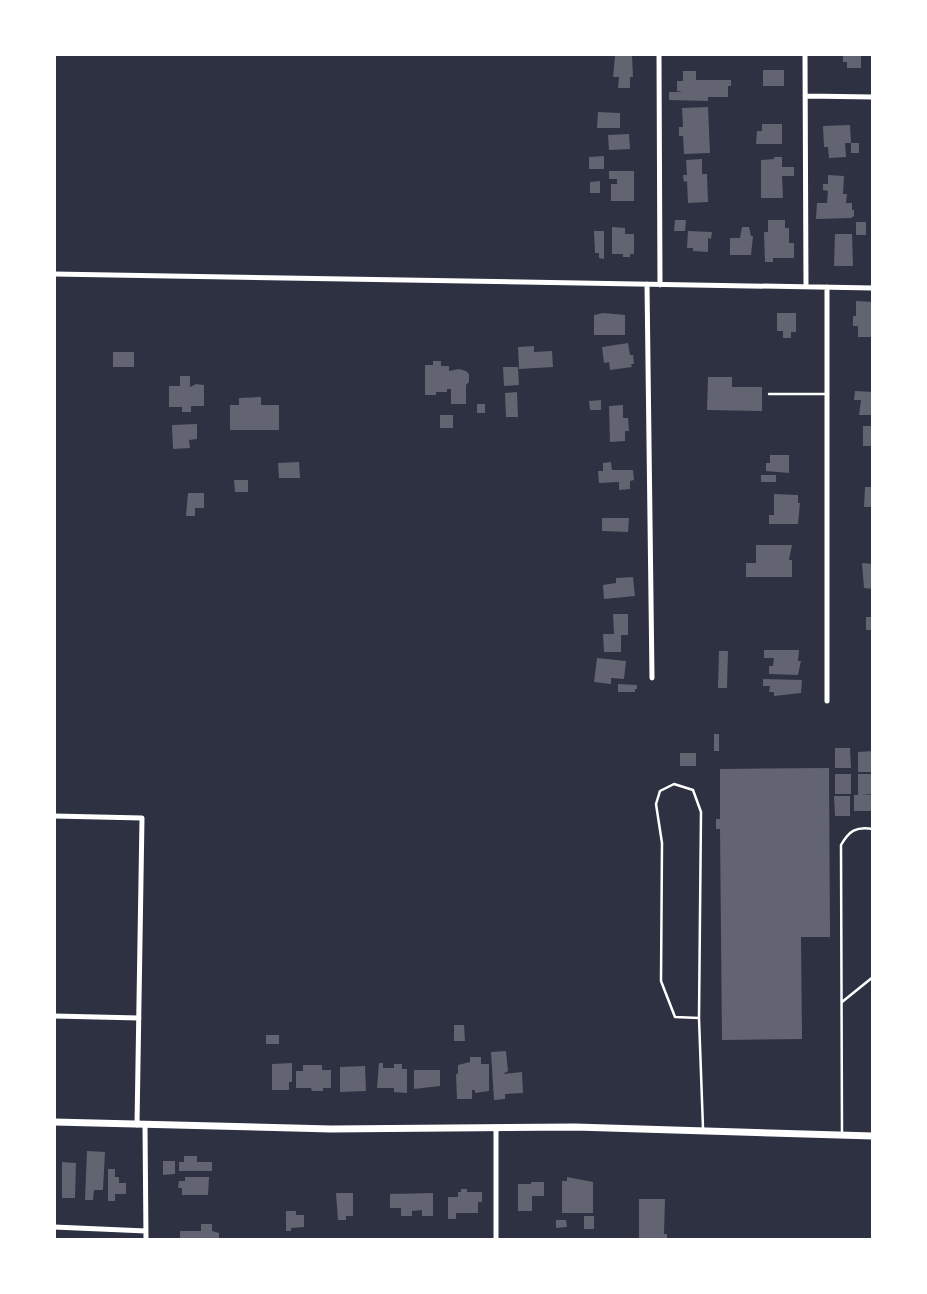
<svg xmlns="http://www.w3.org/2000/svg" width="927" height="1294" font-family="Raleway,sans-serif">
  <style>
    .building { fill: #626471 }
    .lines { fill: none; stroke-linecap: round; stroke-linejoin: round }
    .service { stroke: #fff; stroke-width: 2.5 }
    .minor { stroke: #fff; stroke-width: 5 }
    .tertiary { stroke: #fff; stroke-width: 7 }
  </style>
  <rect width="100%" height="100%" fill="#2d3142"/>
  <!-- building -->
  <path class="building" d="M843,54H861V68H847V62H843Z
    M615,56H632L633,77H630V88H618L619,77H613Z
    M763,70H784V86H763Z
    M683,71H696V80H731V86H728V97H708V101L669,100V92H683L677,91V81H683Z
    M708,107L710,153L684,154L683,136H679V127H683L682,108Z
    M598,112L620,113V128H597Z
    M762,124H782V144H756L757,131H762Z
    M850,125L851,143H845L846,157L829,158L828,147H824L823,126Z
    M629,134L630,149L609,150L608,135Z
    M851,143H859V153H851Z
    M604,156V169H589V157Z
    M774,157H782V167H794V176H782L783,198H761V160L774,159Z
    M702,159V174H707L708,202L688,203L687,181L684,182L683,175H687L686,160Z
    M609,171H634V201H611V184H617V179H609Z
    M828,175L844,176L843,194H847L846,203H852V210H854V216L851,218L816,219L817,203H827L828,191L823,190V184H828Z
    M600,181V193H590V182Z
    M675,220H686L685,231H674Z
    M768,220H785V228H789V243H794V258H773V262H765L764,232H768Z
    M856,222H866V235H856Z
    M612,227L625,228V234H634V254H630V257H623V254H612Z
    M742,227H749L751,236H753L751,255H730V238H740Z
    M594,231H604V259L599,258V253H595Z
    M688,231L712,232L711,239L708,238V252L693,251V248H687Z
    M835,234H852L853,266H834Z
    M856,301L873,302V337H858V326H853V316H856Z
    M603,313L625,315V335H594V315Z
    M777,313H796V332H791V338H783V331H777Z
    M628,343L630,355H633L634,364H631L632,367L610,370L609,362L604,363L602,347Z
    M534,346V352L552,351L553,367L519,369L518,347Z
    M113,352H134V367H113Z
    M433,361H441V366H449V371L459,369L466,371L469,374V382L466,385V404H451V389H447V392H436V395H425V365H433Z
    M503,367H518L519,385L504,386Z
    M180,376H190V387L196,384L204,385V406H191V412H182V407H169V386H180Z
    M708,377H732V387H762V411L707,410Z
    M855,391L873,392V415H859L861,400H854Z
    M517,392L518,417H506L505,393Z
    M261,397V405H279V430H230V405H239V398Z
    M601,400V410H590L589,401Z
    M477,404H485V413H477Z
    M623,405V418H628L629,431H625V441L610,442L609,406Z
    M440,415H453V428H440Z
    M197,424V439L189,440L190,448L173,449L172,425Z
    M863,426H873V446H863Z
    M770,455H789V473L766,471V463H770Z
    M299,462L300,478H279L278,463Z
    M611,462L612,470H633L634,480L630,481V489L619,490V482L599,483L598,471H603V463Z
    M761,475H776V482H761Z
    M234,480H248V492H235Z
    M865,487H873V507H864Z
    M188,493H204V508H195V516H186Z
    M774,494L798,495V503H800L798,524H769V515H774Z
    M602,518H629L628,532L602,531Z
    M756,545H792L789,560H792V577H746V563H756Z
    M862,563L873,564V589L864,588Z
    M633,577L635,596L604,599L603,585L616,583V578Z
    M613,614H628V635H621V652H604L603,634H614Z
    M866,617H873V630H866Z
    M764,650H799L798,661H801L798,675L769,674V666H773L774,658H764Z
    M719,651H728L727,688H718Z
    M597,658L626,661L624,679L611,678V684L594,682Z
    M763,679L802,680L801,693L774,696V692H769L770,686H763Z
    M618,684L637,685V689H635V692H618Z
    M714,734H719V751H714Z
    M835,748H850L851,768H835Z
    M873,751V772H858V752Z
    M680,753H696V766H680Z
    M829,768L830,937H801L802,1039L722,1040L720,829H716V819H720V769Z
    M835,774H851V794H835Z
    M858,774H873V794L861,795H873V811H854V795H858Z
    M834,796H850V816H835Z
    M454,1025H464L465,1041H454Z
    M266,1035H279V1044H266Z
    M506,1051L508,1071L503,1074L522,1072L523,1093L505,1094V1099L494,1100L491,1052Z
    M470,1057H481V1064H489V1091L475,1093V1090H472V1099H457L456,1074H458V1065L470,1062Z
    M292,1063V1082H289V1090H272V1064Z
    M379,1063H383V1068H394V1064H402V1069H407V1093L394,1092V1088H377Z
    M303,1065H322V1070H331V1088H323V1091H312L311,1088H296V1071H303Z
    M365,1066L366,1091L340,1092V1067Z
    M414,1070H440V1086L414,1089Z
    M87,1151L105,1152L103,1190H94L93,1200H85Z
    M184,1156H197V1162H212V1171H179V1162H184Z
    M163,1161H175V1174L163,1175Z
    M62,1162L76,1163L75,1198H62Z
    M108,1169H115V1177H119V1183H126V1194H115V1201H108Z
    M185,1177H209L208,1195H182V1188H178L179,1181H185Z
    M567,1177L593,1182V1213H562V1181H567Z
    M531,1182H544V1196H532V1211H518V1184H531Z
    M461,1189H467V1192H482V1202H478V1213H456V1219H448V1197H458V1192H461Z
    M336,1193H353V1216H346V1220H338Z
    M433,1193V1216H422V1210L412,1211V1216H401V1208H390V1194Z
    M639,1199H665L664,1234H667V1240H639Z
    M286,1211H296V1215H304V1227L291,1228V1231H286Z
    M584,1216H594V1229H584Z
    M556,1220H566L567,1227L556,1228Z
    M201,1224H212V1231L219,1233V1239L180,1240V1231H201Z"/>
  <g class="lines">
    <!-- service -->
    <path class="service" d="M769,394H825
      M842,1002L873,977
      M699,1018L701,812L693,790L674,784L660,791L656,804L662,843L661,981L675,1017L699,1018L703,1128
      M842,1135L841,845C849,831 856,826 873,829"/>
    <!-- minor -->
    <path class="minor" d="M659,54L660,285
      M805,54L806,287
      M805,96L873,97
      M54,274L873,288
      M647,284L652,678
      M827,287V701
      M54,816L142,818L137,1125
      M54,1016L139,1018
      M145,1125L146,1240
      M496,1127V1240
      M54,1227L146,1231"/>
    <!-- tertiary -->
    <path class="tertiary" d="M54,1122L331,1129L575,1127L873,1136"/>
  </g>
  <!-- border -->
  <rect width="927" height="1294" fill="none" stroke="#ffffff" stroke-width="112"/>
</svg>
